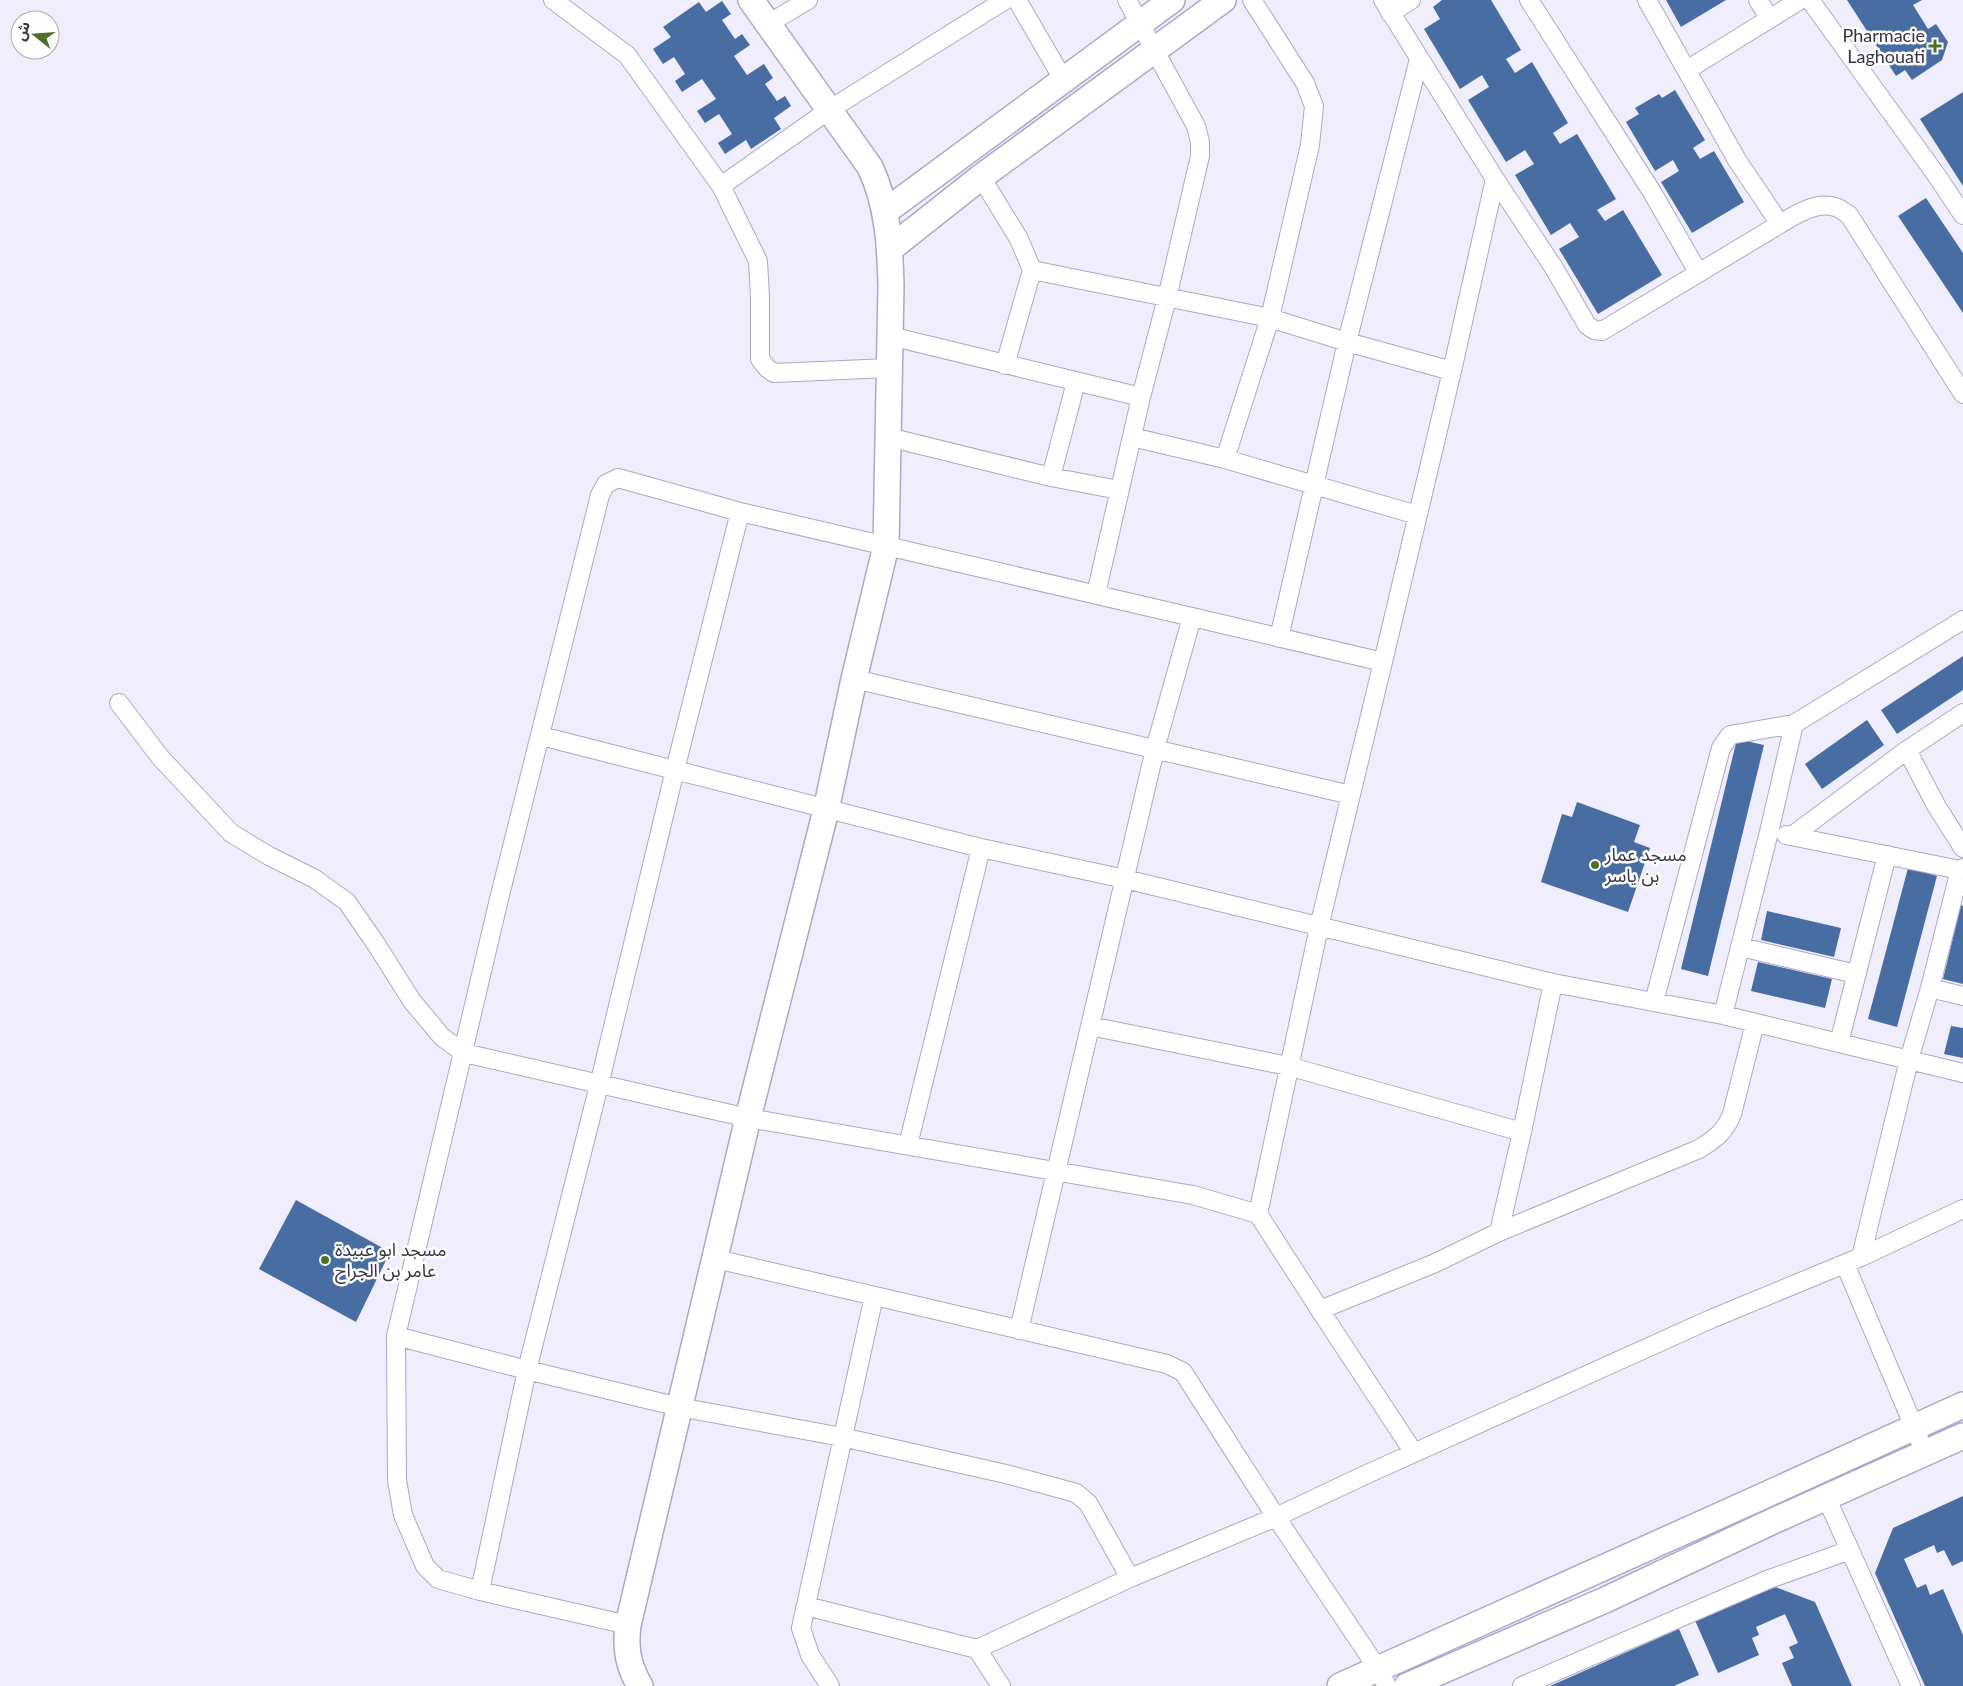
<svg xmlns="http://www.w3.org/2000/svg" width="1963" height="1686" font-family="Lato,'Noto Sans Arabic',sans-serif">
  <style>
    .building { fill: #486da3 }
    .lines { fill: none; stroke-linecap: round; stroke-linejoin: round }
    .street-casing { stroke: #aba8ca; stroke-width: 20 }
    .secondary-casing { stroke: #aba8ca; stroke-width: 28 }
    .street { stroke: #fff; stroke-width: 18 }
    .secondary { stroke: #fff; stroke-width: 25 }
    .poi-dot { fill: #4d6f27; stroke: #fdfdfd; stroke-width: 2 }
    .labels { text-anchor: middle; stroke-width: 5; stroke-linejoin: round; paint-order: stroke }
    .poi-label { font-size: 18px; fill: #353442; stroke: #fdfdfd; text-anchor: start }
  </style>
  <rect width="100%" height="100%" fill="#f0eefd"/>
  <!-- building -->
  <path class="building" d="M1442,0H1491L1521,50L1506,59L1515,73L1532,62L1568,123L1553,133L1560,144L1577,134L1616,199L1597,210L1605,221L1623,210L1662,275L1598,314L1559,249L1579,237L1570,223L1551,235L1515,175L1534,164L1525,150L1506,162L1468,100L1489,87L1482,75L1460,89L1424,29L1440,19L1433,7Z
    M1666,0H1726L1681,27Z
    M1847,0H1922L1913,5L1928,29L1936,24L1948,42L1942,60L1912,80L1905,70L1896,76Z
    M722,1L731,14L722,20L735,39L742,34L750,45L734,56L747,75L764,64L773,78L765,84L777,101L785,96L791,106L774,118L781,129L751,149L746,140L725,154L718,143L732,134L719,114L705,123L697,111L716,99L702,79L682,92L675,81L685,74L674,57L663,64L653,49L671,37L663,27L699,2L706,12Z
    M1675,90L1705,140L1693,148L1700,159L1714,151L1744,202L1692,233L1661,182L1679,171L1673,160L1655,171L1626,122L1639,114L1635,108L1659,94L1662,98Z
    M1963,92V186L1920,119Z
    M1926,198L1963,253V313L1898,216Z
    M1963,656V690L1897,734L1881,710Z
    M1867,720L1884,745L1822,789L1805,764Z
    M1737,739L1764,745L1708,976L1681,969Z
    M1577,802L1640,825L1634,842L1650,848L1628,912L1541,882L1562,814L1572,817Z
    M1908,868L1937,876L1897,1027L1868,1019Z
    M1961,905L1963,906V984L1943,979Z
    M1767,911L1841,928L1834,957L1761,940Z
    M1758,962L1832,979L1825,1008L1751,991Z
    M1951,1026L1963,1028V1058L1944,1054Z
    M296,1200L390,1252L356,1322L259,1269Z
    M1963,1496V1561L1952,1566L1944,1550L1937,1553L1934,1545L1904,1559L1917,1588L1926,1584L1930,1595L1943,1589L1963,1635V1686H1925L1875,1573L1893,1528Z
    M1770,1585L1815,1602L1852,1686H1792L1782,1663L1794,1658L1789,1647L1798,1643L1785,1614L1756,1627L1759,1635L1752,1638L1759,1655L1718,1673L1694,1618Z
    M1679,1629L1699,1675L1674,1686H1550Z"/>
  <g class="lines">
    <!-- street casing -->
    <g class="street-casing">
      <path id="street" d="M553,0L627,55L721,186L758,261L760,297V359L767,368L774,373L889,368
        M1017,0L1063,79
        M1529,0L1652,192L1698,272
        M1758,0L1769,18
        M1810,0L1937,176L1963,215
        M1390,13L1411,0
        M768,24L808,0
        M1687,70L1800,0
        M981,177L1019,239L1032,270L1270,318L1347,342L1452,371
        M1495,179L1554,268L1587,325L1594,330L1602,331L1780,224L1737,160L1647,0
        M721,186L829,110L1005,0
        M1780,224C1795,215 1816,201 1835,207C1840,208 1845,213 1849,215L1963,394
        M890,336L1141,397
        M1005,365L1032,270
        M888,437L1051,477L1119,490
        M1132,437L1225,459L1417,515
        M1225,459L1270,318L1310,145L1314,106L1305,83L1252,0
        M1051,477L1076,382
        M1096,594L1141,397L1167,298L1200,156V142L1196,126L1127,0
        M1192,617L1383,662L1452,371L1495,179L1383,0
        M1279,638L1347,342L1419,59
        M854,679L1351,795
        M119,703L160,757L231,833L269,856L315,879L347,902L376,944L412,1001L442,1037L464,1053L748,1118L1193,1195L1258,1214
        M541,736L981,848L1125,879L1553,983L1723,1015L1963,1073
        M1907,750L1937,807L1963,848
        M1786,835L1960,870
        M1792,836L1907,750L1963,713
        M1741,947L1856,974
        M1930,988L1963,996
        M1654,1002L1721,748L1730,735L1794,724
        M1723,1015L1769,832L1794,724L1963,620
        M1090,1026L1288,1066L1522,1132
        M1839,1043L1887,855
        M908,1145L981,848
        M1499,1232L1522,1132L1553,983
        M1861,1257L1909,1060L1930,988L1960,870L1963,868
        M716,1259L1167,1364L1183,1372L1276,1517L1378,1669L1387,1686
        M1845,1264L1925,1453
        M1320,1310L1258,1214L1319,927L1383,662
        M396,1336L527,1370L679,1407L842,1437L1010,1475L1076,1493L1088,1503L1130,1578
        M1414,1453L1320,1310L1433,1264L1499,1232L1699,1149C1715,1139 1725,1132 1732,1114L1755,1023
        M1826,1497L1911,1686
        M480,1591L527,1370L599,1085L675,770L740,512
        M806,1606L977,1649L1001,1686
        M628,1625L480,1591L438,1579L425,1566L403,1515L397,1480L396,1336L499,899L600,495L606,484L618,478L740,512L1192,617L1155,749L1019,1330
        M977,1649L1130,1578L1276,1517L1365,1475L1711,1319L1861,1257L1963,1209
        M830,1686L810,1655L801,1628L874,1296
        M1522,1686L1767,1580L1850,1550"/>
    </g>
    <!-- secondary casing -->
    <g class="secondary-casing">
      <path id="secondary" d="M886,211L1172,0
        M890,249L981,177L1223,0
        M640,1686C628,1665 625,1649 628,1625L748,1118L826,810L854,679L886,546L891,286C890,245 888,205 870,167L751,0
        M1340,1686L1761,1497L1963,1405
        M1407,1686L1605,1600L1771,1522L1963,1436"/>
    </g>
    <!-- street -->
    <use href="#street" class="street"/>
    <!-- secondary -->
    <use href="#secondary" class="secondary"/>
  </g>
  <!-- markers -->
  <g class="poi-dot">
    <path d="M1932.5 38.5h5v5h5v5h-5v5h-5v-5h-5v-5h5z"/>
    <circle cx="1595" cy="865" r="5"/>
    <circle cx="325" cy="1260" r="5"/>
  </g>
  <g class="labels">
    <!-- poi labels -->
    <g class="poi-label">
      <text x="1925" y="42" text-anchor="end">Pharmacie<tspan x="1925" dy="21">Laghouati</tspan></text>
      <text x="1605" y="861">مسجد عمار<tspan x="1605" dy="21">بن ياسر</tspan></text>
      <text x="335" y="1256">مسجد ابو عبيدة<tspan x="335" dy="21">عامر بن الجراح</tspan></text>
    </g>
  </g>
  <!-- north arrow -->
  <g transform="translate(35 35) rotate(287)"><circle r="24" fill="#fdfdfd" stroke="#adadb2"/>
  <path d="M0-4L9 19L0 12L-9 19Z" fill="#4d6f27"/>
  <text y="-8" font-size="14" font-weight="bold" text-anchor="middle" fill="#353442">ش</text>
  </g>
</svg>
